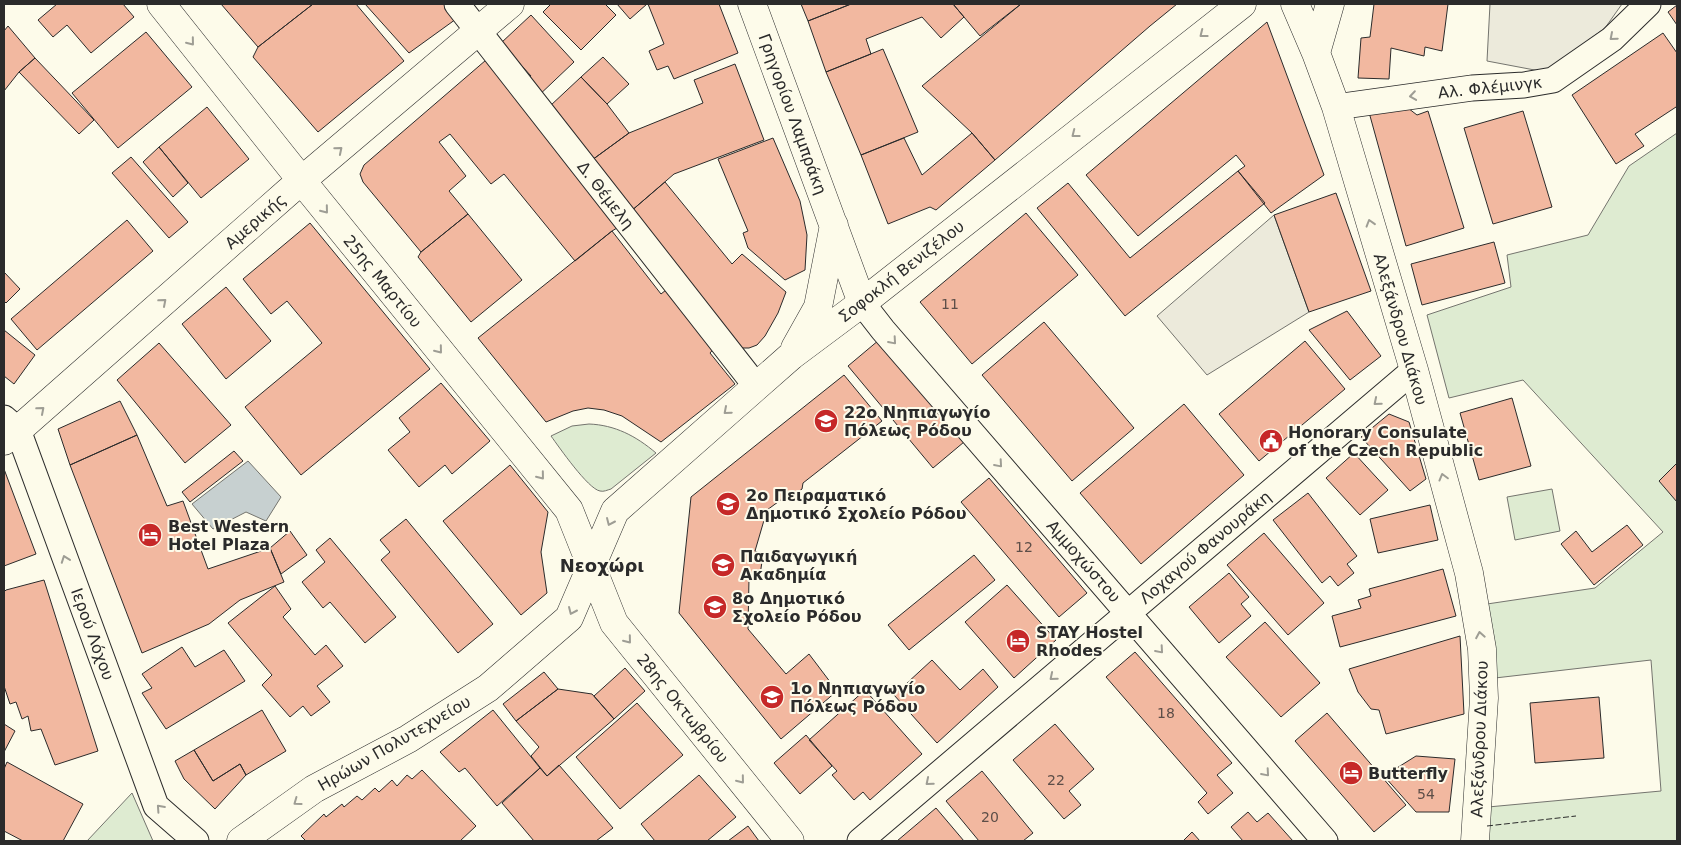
<svg xmlns="http://www.w3.org/2000/svg" width="1681" height="845" font-family="'DejaVu Sans',sans-serif">
  <style>
    .green { fill: #deebd1; stroke: #74746e }
    .parking { fill: #eceadb; stroke: #74746e }
    .water { fill: #c7d0d0; stroke: #74746e }
    .building { fill: #f2b8a0; stroke: #2b2b2b }
    .lines { fill: none; stroke-linecap: round; stroke-linejoin: round }
    .street-casing { stroke: #2b2b2b; stroke-width: 27 }
    .secondary-casing { stroke: #2b2b2b; stroke-width: 29 }
    .street { stroke: #fdfbea; stroke-width: 25 }
    .secondary { stroke: #fdfbea; stroke-width: 28 }
    .fence { stroke: #2b2b2b; stroke-width: 1; stroke-dasharray: 6 2.5; stroke-linecap: butt }
    .oneway { stroke: #9e9d94 }
    .labels { text-anchor: middle; stroke-width: 4; stroke-linejoin: round; paint-order: stroke }
    .number-label { font-size: 14px; fill: #5d4e48 }
    .street-label { font-size: 16px; fill: #2b2b2b; stroke: #fdfbea }
    .poi-label { font-size: 16px; font-weight: bold; fill: #2b2b2b; stroke: #fdfbea; text-anchor: start }
    .neighbourhood-label { font-size: 18px; font-weight: bold; fill: #2b2b2b; stroke: #fdfbea }
  </style>
  <rect width="100%" height="100%" fill="#fdfbea"/>
  <!-- green -->
  <path class="green" d="M1677,133V841H1486L1488,807L1661,791L1651,660L1495,678L1487,604L1595,588L1663,532L1523,380L1449,398L1427,315L1511,287L1507,255L1588,235L1629,166Z
    M589,424C615,425 636,436 656,453L611,489C607,490 604,492 600,491C588,489 559,447 551,436L572,426Z
    M1552,489L1560,531L1515,540L1507,497Z
    M132,793L153,841H87Z"/>
  <!-- parking -->
  <path class="parking" d="M1490,4H1622L1605,28L1545,72L1487,61Z
    M1274,215L1309,312L1207,375L1157,316Z"/>
  <!-- water -->
  <path class="water" d="M248,461L281,497L266,521L246,512L213,529L192,504Z"/>
  <!-- building -->
  <path class="building" d="M57,4H123L134,17L91,53L67,25L53,37L38,20Z
    M221,4H313L258,47Z
    M313,4H356L404,61L318,132L253,57L258,47Z
    M365,4H453L463,14L409,53Z
    M551,4H605L616,15L581,50L543,12Z
    M617,4H647L630,19Z
    M648,4H719L738,53L674,79L668,66L657,70L649,51L664,44Z
    M801,4H851L808,21Z
    M851,4H953L964,17L941,38L922,17L866,39L871,54L826,72L808,21Z
    M953,4H1021L980,36Z
    M1021,4H1177L1150,26L995,160L972,133L922,86Z
    M1374,4H1448L1442,51L1425,47L1424,56L1391,48L1389,79L1358,78L1361,38L1370,37Z
    M1677,5V25L1668,12Z
    M531,15L574,62L535,99L521,84L531,76L501,43Z
    M1267,22L1324,175L1271,213L1238,171L1245,166L1236,155L1138,236L1086,175Z
    M8,26L35,58L19,72L4,91V31Z
    M146,32L192,87L118,148L72,93Z
    M1663,33L1677,53V109L1676,107L1635,134L1644,146L1616,164L1572,95Z
    M883,49L918,132L861,155L826,72Z
    M493,54L622,225L612,231L575,261L504,174L491,184L450,134L439,142L466,176L449,191L468,214L421,252L363,182L360,174L364,165Z
    M603,57L629,84L607,104L581,77Z
    M35,58L94,120L79,134L19,72Z
    M735,64L764,140L674,174L630,212L592,160L629,133L703,103L694,80Z
    M581,77L607,104L629,133L592,160L550,106Z
    M1395,98L1417,115L1428,111L1464,228L1406,246L1367,105Z
    M207,107L249,159L201,198L159,147Z
    M1523,111L1552,207L1493,224L1464,128Z
    M972,133L995,160L936,210L930,207L888,224L861,155L904,138L922,175Z
    M773,138L800,201L807,235L805,270L785,280L748,248L743,233L748,231L718,159Z
    M159,147L188,183L173,197L143,162Z
    M131,157L188,222L169,238L112,173Z
    M1238,171L1265,203L1125,316L1037,208L1068,183L1130,258Z
    M665,182L732,264L742,254L786,292L778,313L765,336L757,345L749,348H740L630,212Z
    M1336,193L1371,291L1309,312L1274,215Z
    M1026,213L1078,275L972,364L920,302Z
    M468,214L522,280L471,322L418,257L421,252Z
    M127,220L153,251L37,350L11,319Z
    M310,223L430,369L301,475L245,407L322,343L287,301L271,314L243,279Z
    M612,231L661,294L671,286L717,345L710,353L735,384L661,442L622,416L604,410L588,408L573,411L546,422L478,338Z
    M1494,242L1505,283L1422,305L1411,264Z
    M4,272L20,289L6,303L4,301Z
    M226,287L271,341L226,379L182,324Z
    M1347,311L1381,356L1350,380L1309,330Z
    M1044,322L1134,428L1072,481L982,375Z
    M4,330L35,355L14,384L4,376Z
    M879,340L964,442L933,468L848,366Z
    M1305,341L1345,389L1259,461L1219,414Z
    M159,343L231,425L185,463L117,380Z
    M844,375L882,421L803,483L802,489L793,496L789,494L767,510L755,551L763,555L760,575L749,578L748,629L786,674L809,654L837,691L781,739L679,613L691,497Z
    M441,383L490,441L452,474L445,465L419,487L388,450L410,432L399,418Z
    M1512,398L1531,466L1479,480L1460,413Z
    M120,401L137,435L70,465L58,429Z
    M1184,404L1244,475L1141,564L1080,493Z
    M1389,414L1409,422L1426,479L1410,491L1361,437Z
    M137,435L167,506L183,501L208,569L270,548L284,582L240,600L209,624L142,653L70,465Z
    M234,451L243,461L190,502L182,492Z
    M1354,453L1388,490L1360,515L1326,478Z
    M1677,463V502L1659,481Z
    M510,465L548,512L541,552L547,593L521,615L443,521Z
    M4,469L36,554L4,566Z
    M989,478L1087,593L1059,617L961,502Z
    M1308,493L1357,556L1347,564L1354,573L1338,586L1330,576L1322,583L1273,520Z
    M1430,505L1438,540L1378,553L1370,519Z
    M406,519L493,624L458,653L381,560L390,552L380,540Z
    M1627,525L1643,545L1594,585L1561,544L1576,531L1592,552Z
    M290,531L307,555L281,574L270,548Z
    M1264,533L1324,603L1288,635L1227,565Z
    M330,538L396,617L365,643L330,602L323,608L302,582L325,562L316,550Z
    M974,555L995,580L909,650L888,625Z
    M1443,569L1456,616L1340,647L1332,616L1361,608L1358,600L1371,596L1369,589Z
    M1229,573L1249,597L1241,604L1251,616L1219,643L1189,607Z
    M44,580L98,751L55,765L41,729L31,731L28,716L22,719L16,702L10,704L4,686V592L6,590Z
    M1007,585L1056,640L1014,678L965,622Z
    M275,586L291,609L283,617L315,655L326,645L343,666L317,686L330,702L311,716L303,706L290,717L262,685L272,675L228,623Z
    M1265,622L1320,683L1281,717L1226,657Z
    M1460,636L1464,714L1386,734L1379,710L1371,709L1358,692L1349,669Z
    M182,647L195,667L224,650L245,681L166,729L142,693L152,688L142,674Z
    M1135,652L1232,763L1217,775L1233,793L1208,814L1198,802L1207,793L1106,677Z
    M932,660L960,690L983,669L998,687L937,743L894,695Z
    M625,668L645,691L614,719L594,696Z
    M544,672L558,689L516,721L503,704Z
    M558,689L592,694L614,719L547,776L531,756L539,747L516,721Z
    M865,690L922,754L870,800L863,792L854,800L832,775L837,771L809,740Z
    M1599,697L1604,758L1535,763L1530,703Z
    M637,703L683,755L620,809L576,757Z
    M262,710L286,751L246,775L240,764L213,781L194,750Z
    M493,710L540,768L497,806L465,768L459,772L440,752Z
    M1327,713L1406,805L1374,832L1295,741Z
    M4,724L15,731L4,752Z
    M1055,724L1094,769L1069,791L1081,805L1064,819L1013,760Z
    M806,735L832,766L800,794L774,763Z
    M194,750L213,781L240,764L246,775L215,809L184,779L175,761Z
    M1416,756L1455,759L1449,812H1416L1384,776Z
    M7,762L83,804L63,841H23L4,831V769Z
    M559,765L613,828L596,841H534L502,803L540,768L547,776Z
    M422,770L476,826L460,841H306L301,836L324,814L326,817L342,804L344,807L357,796L362,800L375,788L379,792L392,780L397,786L407,775L412,779Z
    M982,771L1033,833L1023,841H979L946,801Z
    M699,775L736,817L707,841H655L641,824Z
    M936,808L964,841H897Z
    M1248,812L1257,822L1268,813L1293,841H1243L1231,827Z
    M748,826L759,841H728Z
    M1192,832L1200,841H1183Z"/>
  <g class="lines">
    <!-- street casing -->
    <g class="street-casing">
      <path id="street" d="M457,4L756,386
        M1336,107L1472,88L1524,85L1553,80L1612,39L1648,4
        M862,303L883,330L1325,841
        M4,418L18,430L156,806L196,841
        M860,841L1414,370"/>
    </g>
    <!-- secondary casing -->
    <g class="secondary-casing">
      <path id="secondary" d="M161,4L302,181L569,510L614,623L790,841
        M752,4L862,303
        M1295,4L1316,53L1336,107L1414,370L1469,573L1482,649L1484,698L1475,841
        M1316,53L1330,4
        M795,348L818,307L834,225
        M4,441L18,430L288,192L510,4
        M241,841L314,789L408,739L488,688L569,618L615,511L791,356L862,303L1242,4"/>
    </g>
    <!-- street -->
    <use href="#street" class="street"/>
    <!-- secondary -->
    <use href="#secondary" class="secondary"/>
    <!-- fence -->
    <path class="fence" d="M1487,826L1576,816"/>
  </g>
  <!-- one-way arrows -->
  <defs><path id="oneway-chevron" d="M-2-3.5L2.5 0L-2 3.5" fill="none" stroke-width="1.6" stroke-linecap="round" stroke-linejoin="round" transform="scale(1.25)"/></defs>
  <g class="oneway">
    <use href="#oneway-chevron" transform="translate(1203 34) rotate(142)"/>
    <use href="#oneway-chevron" transform="translate(1613 37) rotate(139)"/>
    <use href="#oneway-chevron" transform="translate(191 42) rotate(51)"/>
    <use href="#oneway-chevron" transform="translate(1413 96) rotate(172)"/>
    <use href="#oneway-chevron" transform="translate(1075 134) rotate(142)"/>
    <use href="#oneway-chevron" transform="translate(339 150) rotate(-40)"/>
    <use href="#oneway-chevron" transform="translate(325 210) rotate(51)"/>
    <use href="#oneway-chevron" transform="translate(1370 223) rotate(-107)"/>
    <use href="#oneway-chevron" transform="translate(163 302) rotate(-41)"/>
    <use href="#oneway-chevron" transform="translate(893 341) rotate(49)"/>
    <use href="#oneway-chevron" transform="translate(439 350) rotate(51)"/>
    <use href="#oneway-chevron" transform="translate(1377 402) rotate(140)"/>
    <use href="#oneway-chevron" transform="translate(41 410) rotate(-41)"/>
    <use href="#oneway-chevron" transform="translate(727 411) rotate(139)"/>
    <use href="#oneway-chevron" transform="translate(999 464) rotate(49)"/>
    <use href="#oneway-chevron" transform="translate(541 476) rotate(51)"/>
    <use href="#oneway-chevron" transform="translate(1443 477) rotate(-105)"/>
    <use href="#oneway-chevron" transform="translate(610 522) rotate(114)"/>
    <use href="#oneway-chevron" transform="translate(65 559) rotate(-110)"/>
    <use href="#oneway-chevron" transform="translate(572 611) rotate(114)"/>
    <use href="#oneway-chevron" transform="translate(1480 635) rotate(-100)"/>
    <use href="#oneway-chevron" transform="translate(628 640) rotate(51)"/>
    <use href="#oneway-chevron" transform="translate(1160 650) rotate(49)"/>
    <use href="#oneway-chevron" transform="translate(1053 677) rotate(140)"/>
    <use href="#oneway-chevron" transform="translate(1266 773) rotate(49)"/>
    <use href="#oneway-chevron" transform="translate(741 780) rotate(51)"/>
    <use href="#oneway-chevron" transform="translate(929 782) rotate(140)"/>
    <use href="#oneway-chevron" transform="translate(297 802) rotate(144)"/>
    <use href="#oneway-chevron" transform="translate(160 808) rotate(-132)"/>
  </g>
  <!-- icons -->
  <defs>
    <g id="school-disc" transform="scale(1.25)"><circle r="9.5" fill="#c62828" stroke="#fdfbea"/><path d="M0-5L7-2L0 1L-7-2ZM-4 1L0 2.5L4 1V4Q0 6-4 4Z" fill="#fff"/></g>
    <g id="civic-disc" transform="scale(1.25)"><circle r="9.5" fill="#c62828" stroke="#fdfbea"/><path d="M-.6-6.5H3V-4.5H.6V-3L4-1V1h2V6H-6V1h2V-1L-.6-3ZM-1.2 2.5V6h2.4V2.5Z" fill="#fff"/></g>
    <g id="hotel-disc" transform="scale(1.25)"><circle r="9.5" fill="#c62828" stroke="#fdfbea"/><path d="M-6-4.5h1.5V1H6V5H4.5V3h-9V5H-6ZM-4 0a1.8 1.8 0 1 1 3.6 0ZM.5 0V-2.5h3Q6-2.5 6 0Z" fill="#fff"/></g>
  </defs>
  <g fill-rule="evenodd">
    <use href="#school-disc" x="826" y="421"/>
    <use href="#civic-disc" x="1271" y="441"/>
    <use href="#school-disc" x="728" y="504"/>
    <use href="#hotel-disc" x="150" y="535"/>
    <use href="#school-disc" x="723" y="565"/>
    <use href="#school-disc" x="715" y="607"/>
    <use href="#hotel-disc" x="1018" y="641"/>
    <use href="#school-disc" x="772" y="697"/>
    <use href="#hotel-disc" x="1351" y="773"/>
  </g>
  <g class="labels">
    <!-- number labels -->
    <g class="number-label">
      <text x="950" y="309">11</text>
      <text x="1024" y="552">12</text>
      <text x="1166" y="718">18</text>
      <text x="1056" y="785">22</text>
      <text x="1426" y="799">54</text>
      <text x="990" y="822">20</text>
    </g>
    <!-- street labels -->
    <g class="street-label">
      <text transform="translate(1490 87) rotate(-6)" y="6">Αλ. Φλέμινγκ</text>
      <text transform="translate(793 114) rotate(70)" y="6">Γρηγορίου Λαμπράκη</text>
      <text transform="translate(606 195) rotate(52)" y="6">Δ. Θέμελη</text>
      <text transform="translate(255 221) rotate(-41)" y="6">Αμερικής</text>
      <text transform="translate(901 271) rotate(-38)" y="6">Σοφοκλή Βενιζέλου</text>
      <text transform="translate(383 281) rotate(51)" y="6">25ης Μαρτίου</text>
      <text transform="translate(1401 329) rotate(74)" y="6">Αλεξάνδρου Διάκου</text>
      <text transform="translate(1205 547) rotate(-40)" y="6">Λοχαγού Φανουράκη</text>
      <text transform="translate(1084 561) rotate(49)" y="6">Αμμοχώστου</text>
      <text transform="translate(93 634) rotate(70)" y="6">Ιερού Λόχου</text>
      <text transform="translate(683 708) rotate(51)" y="6">28ης Οκτωβρίου</text>
      <text transform="translate(1479 739) rotate(-88)" y="6">Αλεξάνδρου Διάκου</text>
      <text transform="translate(394 743) rotate(-30)" y="6">Ηρώων Πολυτεχνείου</text>
    </g>
    <!-- poi labels -->
    <g class="poi-label">
      <text x="844" y="418">22ο Νηπιαγωγίο<tspan x="844" dy="18">Πόλεως Ρόδου</tspan></text>
      <text x="1288" y="438">Honorary Consulate<tspan x="1288" dy="18">of the Czech Republic</tspan></text>
      <text x="746" y="501">2ο Πειραματικό<tspan x="746" dy="18">Δημοτικό Σχολείο Ρόδου</tspan></text>
      <text x="168" y="532">Best Western<tspan x="168" dy="18">Hotel Plaza</tspan></text>
      <text x="740" y="562">Παιδαγωγική<tspan x="740" dy="18">Ακαδημία</tspan></text>
      <text x="732" y="604">8ο Δημοτικό<tspan x="732" dy="18">Σχολείο Ρόδου</tspan></text>
      <text x="1036" y="638">STAY Hostel<tspan x="1036" dy="18">Rhodes</tspan></text>
      <text x="790" y="694">1ο Νηπιαγωγίο<tspan x="790" dy="18">Πόλεως Ρόδου</tspan></text>
      <text x="1368" y="779">Butterfly</text>
    </g>
    <!-- neighbourhood labels -->
    <g class="neighbourhood-label">
      <text x="602" y="572">Νεοχώρι</text>
    </g>
  </g>
  <!-- border -->
  <rect width="1681" height="845" fill="none" stroke="#2b2b2b" stroke-width="10"/>
</svg>
